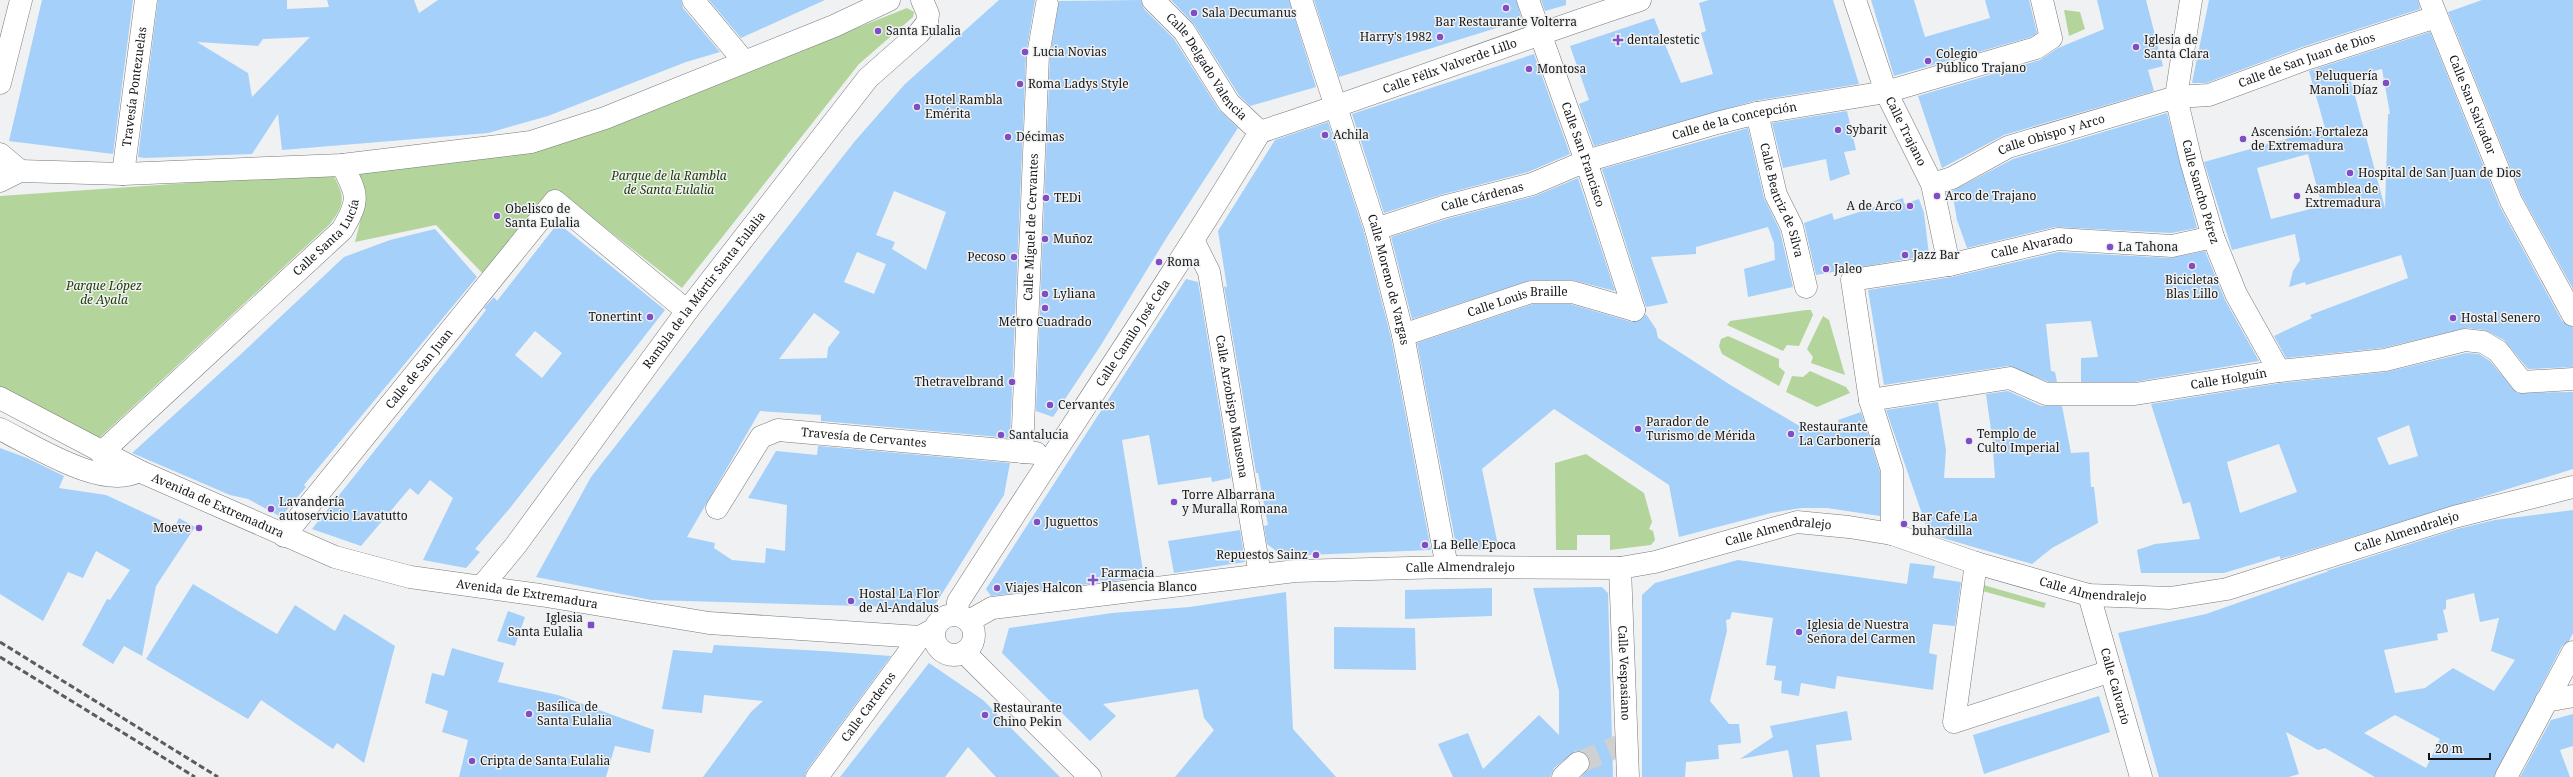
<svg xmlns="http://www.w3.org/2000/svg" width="2573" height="777" font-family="'Noto Serif',serif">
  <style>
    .green { fill: #b3d59c }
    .building { fill: #a5d0fa; fill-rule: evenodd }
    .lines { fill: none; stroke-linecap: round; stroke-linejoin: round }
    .street-tunnel { stroke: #cfd0d1; stroke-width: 22; stroke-dasharray: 22 11; stroke-linecap: butt }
    .street-casing { stroke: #79797a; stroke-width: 23 }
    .secondary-casing { stroke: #79797a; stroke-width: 23 }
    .primary-casing { stroke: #79797a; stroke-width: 23 }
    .street { stroke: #fff; stroke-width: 22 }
    .secondary { stroke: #fff; stroke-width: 22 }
    .primary { stroke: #fff; stroke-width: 22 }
    .rail { stroke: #5b5c5c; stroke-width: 3; stroke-dasharray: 6 3; stroke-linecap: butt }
    .poi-dot { fill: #7f4dc5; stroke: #f0f1f2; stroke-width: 1.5 }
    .labels { text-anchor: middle; stroke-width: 3; stroke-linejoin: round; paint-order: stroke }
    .poi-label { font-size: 12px; fill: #161616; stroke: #f0f1f2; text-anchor: start }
    .street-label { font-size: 12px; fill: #161616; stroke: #f0f1f2 }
    .park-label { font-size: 12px; font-style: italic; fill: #1c3a00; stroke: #f0f1f2 }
  </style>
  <rect width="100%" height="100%" fill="#f0f1f2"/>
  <!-- green -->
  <path class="green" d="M907,8L914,12L913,17L859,64L682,288L558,191L487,278L436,225L355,242L366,198L357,170L645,112Z
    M2064,10L2080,12L2085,29L2069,36Z
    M332,173C345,197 346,202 330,224L97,440L0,387V196Z
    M1806,310H1811L1813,315L1799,346L1787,345L1783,351L1727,325L1730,321Z
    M1823,316L1829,320L1845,375L1811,363L1813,357L1807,349Z
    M1728,336L1779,359V367L1785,372L1779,386L1722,354L1719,346L1721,339Z
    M1810,371L1846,387L1850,393L1817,407L1786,392L1792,376L1803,377Z
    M1586,454L1644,493L1652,522L1649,529L1653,531L1655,540L1651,545L1610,550V535H1577V550H1556L1555,463Z
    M1980,584L2046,603L2044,608L1979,590Z"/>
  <!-- building -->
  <path class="building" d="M42,0H133L113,154L9,141Z
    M158,0H287V9L329,7L327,0H414L419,13L438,0H681L683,8L720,52L686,62L548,116L488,133L282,150L278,114L252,154L145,158L138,157ZM310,37L252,97L248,73L197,42L258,46L263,39Z
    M709,0H825L741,38Z
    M999,0H1035L1026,54L1010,438L821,421V415L760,411L687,537L715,543L714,548L732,560L765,563L766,548L785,551L787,505L748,498L776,451L817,455L818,446L1010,463L1004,495L933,608L651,600L536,577L591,477L855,141L905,84ZM894,191L946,212L926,270L892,249L895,242L876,235ZM857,252L886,264L874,294L844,282ZM814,313L840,332L828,348L827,358L779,359Z
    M1141,0L1144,9L1174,39L1219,110L1238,128L1167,237L1101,345L1053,417L1036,411L1050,56L1059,1Z
    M1171,0H1289L1316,87L1250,106L1239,95L1194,24Z
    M1314,0H1516L1522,20L1339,77Z
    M1541,0H1566V5L1545,11Z
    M1709,0H1833L1859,84L1754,101L1594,146L1579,104L1589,100L1570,46L1654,18L1681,83L1713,74L1701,33L1706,31L1699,3Z
    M1871,0H1914L1925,37L1990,18L1985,0H2029L2037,33L2031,37L1894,76Z
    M2097,0H2146L2163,66L2148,70L2154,91L2004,135L1942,168L1918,96L2040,60L2058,48L2104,29Z
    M2209,0H2418L2420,9L2302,47L2206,83H2192Z
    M2482,0H2573V289L2522,196L2448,12Z
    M2430,32L2500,207L2562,321L2573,327V367L2528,369L2504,340L2485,330L2466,328L2383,348L2286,358L2274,336L2312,318L2310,315L2408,278L2401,255L2306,285L2305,282L2289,287L2293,271L2300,260L2295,234L2232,250L2204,162L2325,128L2309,71ZM2382,69L2390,114H2388L2385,208L2350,77ZM2308,154L2322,206L2271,219L2257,168Z
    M1534,54L1570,154L1528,172L1440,195L1384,213L1352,114Z
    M1847,111L1856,150L1844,152L1850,174L1830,181L1826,159L1783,168L1772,123Z
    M2167,113L2197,228L2171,233L2055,227L1967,248L1957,220L1952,191L2013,159Z
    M1328,122L1364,232L1391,338L1431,550L1283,556L1267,544L1264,526L1268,525L1258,473H1256L1224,286L1227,287L1218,231L1275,140Z
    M1748,128L1764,198L1780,231L1793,287L1748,297L1744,269L1775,260L1774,243L1768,227L1696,247V254L1651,257L1668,303L1646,307L1602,169Z
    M1578,178L1615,291L1572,280H1531L1412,319L1391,237L1447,219L1535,196Z
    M1903,198L1904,204L1919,199L1924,213L1929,255L1816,275L1804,223L1832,213L1834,220Z
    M558,223L665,310L510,508L475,549L480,552L466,568L423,560L453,498L430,480L418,495L410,488L361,546L312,529L463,340L486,310L484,308L494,297L497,301ZM535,331L562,353L542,378L515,355Z
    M435,229L477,277L304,485L306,487L281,517L248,499L230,495L132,453L240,355L344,257L390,240Z
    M2205,251L2225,300L2259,361L2134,382H2081V358L2098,357L2091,321L2046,324L2051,371L2055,372L2057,382H2049L2008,366L1884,385L1868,290L1952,277L2059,252L2171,258Z
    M1186,279L1198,282L1231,478L1212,482L1211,477L1158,485L1149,435L1122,440L1144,577L991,596L986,589Z
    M1533,304H1570L1632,322L1642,319L1646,314L1656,329L1658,338L1732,386L1803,428L1820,430L1839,423L1838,420L1861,412L1880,472V516L1827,508H1801L1771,513L1679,537L1669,485L1554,409L1482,469L1499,550H1457L1417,343Z
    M2466,353L2479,354L2490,361L2517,393L2573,392V469L2280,559V556L2224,573H2141L2137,550L2155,544L2200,539L2190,502L2183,504L2151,404L2281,383L2386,372ZM2409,425L2418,456L2389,465L2377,438ZM2279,444L2297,492L2240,513L2227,462Z
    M2008,391L2041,406H2062L2071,453L2089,452L2091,487H2094L2098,523L2052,548L2032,564L1929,534L1886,410L1938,402L1946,450L1944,478H1995L1992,437L1986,394Z
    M0,448L27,458L64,476L59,488L106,495L175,527L179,518L195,527L156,586L142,656L124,646L113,664L82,645L107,599L110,600L130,570L96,551L83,578L68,572L43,621L0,594Z
    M2573,510V633L2569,641L2562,646L2494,777H2375L2325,748L2318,750L2286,732L2299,774L2289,777H2159L2118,633L2206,614L2329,571H2326L2457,529L2495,520ZM2474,593L2480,622L2499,618L2491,651L2515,660L2494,691L2453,668L2425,688L2395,693L2384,650L2438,640L2437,634L2448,632L2443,610L2446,609V600ZM2395,715L2440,739L2426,768L2364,733Z
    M1240,530L1245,562L1174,573L1168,541Z
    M1738,560L1907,584L1910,563L1935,566L1933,578L1961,582L1955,626L1933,624L1929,653L1937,655L1933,690L1837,676L1835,689L1801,683L1799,696L1781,693L1782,681L1774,680L1776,666L1766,665L1773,618L1732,612L1730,619L1726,620L1727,631L1710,701L1729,724H1739L1741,743L1718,745L1719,759L1686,762L1685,777H1642V595L1655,583Z
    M193,584L277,634L295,605L335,631L344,614L395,646L364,763L337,743L333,749L261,700L248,719L146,659Z
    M1602,587L1608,593L1613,777H1581L1590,767V761L1587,754L1576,751L1554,768L1550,777H1453L1438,744L1468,733L1483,769L1539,715L1559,735V691L1533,588Z
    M1492,588V616L1405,619V590Z
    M1286,592L1293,729L1336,777H1175L1214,730L1204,718L1198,689L1103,704L1116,716L1090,741L1002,653L1009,628L1112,613L1190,607Z
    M508,611L525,617L515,646L497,641Z
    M1334,627L1415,628L1416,670L1334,669Z
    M714,645L823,651L891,656L807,770L805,777H703L751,712L763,701L704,695L702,713L662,709L673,650L712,653Z
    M452,648L504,663L498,682L558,695L654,730L650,753L615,746L606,777H459L468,740L442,732L448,711L425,703L432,673L444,676Z
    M929,663L983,700L1060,777H996L968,747L945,777H840Z
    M2099,696L2110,732L1984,774L1973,735Z
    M1847,711L1852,740L1816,745L1820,777H1793L1788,750L1740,759L1773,737L1770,726Z
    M2573,714V746L2560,750L2570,777H2520L2551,720Z"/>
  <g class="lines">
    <!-- street-tunnel -->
    <path class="street-tunnel" d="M1578,763L1626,743"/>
    <!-- street casing -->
    <g class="street-casing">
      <g id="street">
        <path d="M693,0L743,60"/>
        <path id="s1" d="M1153,0L1184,31L1229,103L1260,132"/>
        <path id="s2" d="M1301,0L1376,229L1403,335L1447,567"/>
        <path id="s3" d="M1528,0L1586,161L1634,310"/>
        <path id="s4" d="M1855,0L1886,92L1932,184L1949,265"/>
        <path id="s5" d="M2191,0L2176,97L2191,161L2213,237L2236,294L2279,371"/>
        <path id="s6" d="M2430,0L2511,201L2573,315"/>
        <path d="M0,83L21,0"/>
        <path id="s7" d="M1757,113L1776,195L1792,227L1806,287"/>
        <path id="s8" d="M1260,132C1388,90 1512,42 1640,0"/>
        <path d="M0,154L20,171"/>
        <path id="s9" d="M123,174L146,0"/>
        <path d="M0,181L20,171L123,174L342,165L531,142L605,118L834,26L889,0"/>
        <path id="s10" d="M1932,184L1952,178L2008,147L2176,97L2209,95L2306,59L2436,17"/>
        <path id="s11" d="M1376,229L1443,207L1532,184L1586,161L1717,123L1757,113L1886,92L2036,48L2051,38L2042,0"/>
        <path id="s12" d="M1194,242L1209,272L1260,575"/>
        <path id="s13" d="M1403,335L1531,292H1572L1634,310"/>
        <path id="s14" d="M1870,400L2010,378L2046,394H2135L2279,371L2385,360L2465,340L2483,342L2498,351L2522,382L2573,379"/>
        <path d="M0,429C33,445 103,491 139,471"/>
        <path id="s15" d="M1022,452L1038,55L1047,4"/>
        <path id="s16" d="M101,453L342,230C360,200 358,195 342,165"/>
        <path id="s17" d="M717,508L761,437L778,430L1036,453"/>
        <path id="s18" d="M1892,534V470L1870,400L1852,280L1949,265L2058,239L2172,246L2213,237"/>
        <path id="s19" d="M284,536L555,201L687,311"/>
        <path d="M1976,563L1954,722L2111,671"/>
        <path id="s20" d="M1620,568L1628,777"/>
        <path id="s21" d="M482,586L516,545L687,311L868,78L919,33L927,23L928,14L922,0"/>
        <path id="s22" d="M2089,595L2141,777"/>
        <path id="s23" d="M957,615L958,602C1058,445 1164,291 1260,132"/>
        <path d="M2546,701L2573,696"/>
        <path id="s24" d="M817,777L920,637"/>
        <path d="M1563,777L1578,763"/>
        <path d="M2506,777L2573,652"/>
      </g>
    </g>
    <!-- secondary casing -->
    <g class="secondary-casing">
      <g id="secondary">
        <path id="s25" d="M969,621L992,608L1295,571L1447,567L1620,568L1655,562L1797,522L1849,527L1892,534L1976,563L2089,595L2170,598L2227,589L2454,517L2573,487"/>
      </g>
    </g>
    <!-- primary casing -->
    <g class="primary-casing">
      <g id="primary">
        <path id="s26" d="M0,398L139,471L335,557L410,577L540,595L709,623L920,637L933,630"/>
        <circle cx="954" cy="635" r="20"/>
        <path d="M965,653L1090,777"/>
      </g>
    </g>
    <!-- street -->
    <use href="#street" class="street"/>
    <!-- secondary -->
    <use href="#secondary" class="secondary"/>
    <!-- primary -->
    <use href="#primary" class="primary"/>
    <!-- rail -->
    <path class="rail" d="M0,642L218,777
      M0,657L195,777"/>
  </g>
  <!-- markers -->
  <g class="poi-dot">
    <circle cx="1506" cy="8" r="4"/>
    <circle cx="1194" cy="13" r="4"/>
    <circle cx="878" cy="31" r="4"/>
    <circle cx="1440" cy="37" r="4"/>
    <path d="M1616 34h4v4h4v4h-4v4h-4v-4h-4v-4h4z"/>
    <circle cx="2136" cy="47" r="4"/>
    <circle cx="1025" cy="52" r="4"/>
    <circle cx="1928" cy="61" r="4"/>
    <circle cx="1529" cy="69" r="4"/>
    <circle cx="2386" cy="83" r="4"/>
    <circle cx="1020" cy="84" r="4"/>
    <circle cx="917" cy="107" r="4"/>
    <circle cx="1838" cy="130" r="4"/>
    <circle cx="1325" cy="135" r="4"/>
    <circle cx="1008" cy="137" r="4"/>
    <circle cx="2243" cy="139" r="4"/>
    <circle cx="2350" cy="173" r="4"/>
    <circle cx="1937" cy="196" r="4"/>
    <circle cx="2297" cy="196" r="4"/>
    <circle cx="1046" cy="198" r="4"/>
    <circle cx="1910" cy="206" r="4"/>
    <circle cx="497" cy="216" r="4"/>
    <circle cx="1045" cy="239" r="4"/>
    <circle cx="2110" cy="247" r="4"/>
    <circle cx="1905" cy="255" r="4"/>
    <circle cx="1014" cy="257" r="4"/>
    <circle cx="1159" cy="262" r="4"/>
    <circle cx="2192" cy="266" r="4"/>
    <circle cx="1826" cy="269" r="4"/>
    <circle cx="1045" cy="294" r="4"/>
    <circle cx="1045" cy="308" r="4"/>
    <circle cx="650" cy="317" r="4"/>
    <circle cx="2453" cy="318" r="4"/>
    <circle cx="1012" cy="382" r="4"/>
    <circle cx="1050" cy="405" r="4"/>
    <circle cx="1638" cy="429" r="4"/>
    <circle cx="1791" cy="434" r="4"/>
    <circle cx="1001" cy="435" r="4"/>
    <circle cx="1969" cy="441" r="4"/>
    <circle cx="1174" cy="502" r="4"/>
    <circle cx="271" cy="509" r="4"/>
    <circle cx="1037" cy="522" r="4"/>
    <circle cx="1904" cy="524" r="4"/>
    <circle cx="199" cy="528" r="4"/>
    <circle cx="1425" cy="545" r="4"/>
    <circle cx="1316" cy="555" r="4"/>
    <path d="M1091 574h4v4h4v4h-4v4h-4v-4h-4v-4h4z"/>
    <circle cx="997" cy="588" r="4"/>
    <circle cx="851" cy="601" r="4"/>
    <rect x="587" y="621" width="8" height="8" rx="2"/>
    <circle cx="1799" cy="632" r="4"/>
    <circle cx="529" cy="714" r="4"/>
    <circle cx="985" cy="715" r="4"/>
    <circle cx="472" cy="761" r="4"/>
  </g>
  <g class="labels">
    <!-- poi labels -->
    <g class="poi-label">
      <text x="1202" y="17">Sala Decumanus</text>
      <text x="1506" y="26" text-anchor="middle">Bar Restaurante Volterra</text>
      <text x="886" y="35">Santa Eulalia</text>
      <text x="1432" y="41" text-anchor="end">Harry's 1982</text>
      <text x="1627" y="44">dentalestetic</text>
      <text x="2144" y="44">Iglesia de<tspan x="2144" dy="14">Santa Clara</tspan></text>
      <text x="1033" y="56">Lucia Novias</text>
      <text x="1936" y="58">Colegio<tspan x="1936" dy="14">Público Trajano</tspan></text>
      <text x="1537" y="73">Montosa</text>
      <text x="2378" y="80" text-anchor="end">Peluquería<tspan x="2378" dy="14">Manoli Díaz</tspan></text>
      <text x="1028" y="88">Roma Ladys Style</text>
      <text x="925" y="104">Hotel Rambla<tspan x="925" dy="14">Emérita</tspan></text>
      <text x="1846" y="134">Sybarit</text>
      <text x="2251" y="136">Ascensión: Fortaleza<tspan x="2251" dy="14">de Extremadura</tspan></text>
      <text x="1333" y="139">Achila</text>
      <text x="1016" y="141">Décimas</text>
      <text x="2358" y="177">Hospital de San Juan de Dios</text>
      <text x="2305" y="193">Asamblea de<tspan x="2305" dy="14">Extremadura</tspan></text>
      <text x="1945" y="200">Arco de Trajano</text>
      <text x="1054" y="202">TEDi</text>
      <text x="1902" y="210" text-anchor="end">A de Arco</text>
      <text x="505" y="213">Obelisco de<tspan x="505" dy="14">Santa Eulalia</tspan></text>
      <text x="1053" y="243">Muñoz</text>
      <text x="2118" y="251">La Tahona</text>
      <text x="1913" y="259">Jazz Bar</text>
      <text x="1006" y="261" text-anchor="end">Pecoso</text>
      <text x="1167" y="266">Roma</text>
      <text x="1834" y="273">Jaleo</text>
      <text x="2192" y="284" text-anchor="middle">Bicicletas<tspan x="2192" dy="14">Blas Lillo</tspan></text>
      <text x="1053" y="298">Lyliana</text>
      <text x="642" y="321" text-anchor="end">Tonertint</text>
      <text x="2461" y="322">Hostal Senero</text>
      <text x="1045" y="326" text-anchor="middle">Métro Cuadrado</text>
      <text x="1004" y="386" text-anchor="end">Thetravelbrand</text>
      <text x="1058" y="409">Cervantes</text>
      <text x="1646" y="426">Parador de<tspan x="1646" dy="14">Turismo de Mérida</tspan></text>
      <text x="1799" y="431">Restaurante<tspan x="1799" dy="14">La Carbonería</tspan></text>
      <text x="1977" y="438">Templo de<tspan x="1977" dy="14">Culto Imperial</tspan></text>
      <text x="1009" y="439">Santalucia</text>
      <text x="1182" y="499">Torre Albarrana<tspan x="1182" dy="14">y Muralla Romana</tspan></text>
      <text x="279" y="506">Lavandería<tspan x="279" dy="14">autoservicio Lavatutto</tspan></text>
      <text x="1912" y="521">Bar Cafe La<tspan x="1912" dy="14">buhardilla</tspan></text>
      <text x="1045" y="526">Juguettos</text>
      <text x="191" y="532" text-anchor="end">Moeve</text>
      <text x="1433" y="549">La Belle Epoca</text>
      <text x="1308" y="559" text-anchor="end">Repuestos Sainz</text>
      <text x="1101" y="577">Farmacia<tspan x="1101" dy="14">Plasencia Blanco</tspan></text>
      <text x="1005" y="592">Viajes Halcon</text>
      <text x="859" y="598">Hostal La Flor<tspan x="859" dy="14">de Al-Andalus</tspan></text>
      <text x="583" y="622" text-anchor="end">Iglesia<tspan x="583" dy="14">Santa Eulalia</tspan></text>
      <text x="1807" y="629">Iglesia de Nuestra<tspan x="1807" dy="14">Señora del Carmen</tspan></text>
      <text x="537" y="711">Basílica de<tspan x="537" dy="14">Santa Eulalia</tspan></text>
      <text x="993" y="712">Restaurante<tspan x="993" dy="14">Chino Pekin</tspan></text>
      <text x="480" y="765">Cripta de Santa Eulalia</text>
    </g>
    <!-- street labels -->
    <g class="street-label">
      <text dy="4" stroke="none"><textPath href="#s10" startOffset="397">Calle de San Juan de Dios</textPath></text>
      <text dy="4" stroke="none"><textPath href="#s1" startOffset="86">Calle Delgado Valencia</textPath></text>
      <text dy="4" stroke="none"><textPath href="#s8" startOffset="201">Calle Félix Valverde Lillo</textPath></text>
      <text dy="4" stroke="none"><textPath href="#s9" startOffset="88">Travesía Pontezuelas</textPath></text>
      <text dy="4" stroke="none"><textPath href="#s6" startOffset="113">Calle San Salvador</textPath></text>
      <text dy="4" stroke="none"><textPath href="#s11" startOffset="375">Calle de la Concepción</textPath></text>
      <text dy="4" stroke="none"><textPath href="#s4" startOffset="141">Calle Trajano</textPath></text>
      <text dy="4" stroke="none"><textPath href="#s10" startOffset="130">Calle Obispo y Arco</textPath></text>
      <text dy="4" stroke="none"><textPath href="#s3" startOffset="164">Calle San Francisco</textPath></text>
      <text dy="4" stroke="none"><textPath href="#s5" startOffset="196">Calle Sancho Pérez</textPath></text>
      <text dy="4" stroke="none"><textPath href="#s11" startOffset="111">Calle Cárdenas</textPath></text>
      <text dy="4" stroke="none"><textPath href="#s7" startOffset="91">Calle Beatriz de Silva</textPath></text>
      <text dy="4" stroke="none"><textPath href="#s15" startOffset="225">Calle Miguel de Cervantes</textPath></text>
      <text dy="4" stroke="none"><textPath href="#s16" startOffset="313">Calle Santa Lucía</textPath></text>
      <text dy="4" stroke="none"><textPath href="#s18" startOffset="442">Calle Alvarado</textPath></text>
      <text dy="4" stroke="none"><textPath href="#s2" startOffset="293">Calle Moreno de Vargas</textPath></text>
      <text dy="4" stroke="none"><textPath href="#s21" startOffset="370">Rambla de la Mártir Santa Eulalia</textPath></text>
      <text dy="4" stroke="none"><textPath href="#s13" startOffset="120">Calle Louis Braille</textPath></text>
      <text dy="4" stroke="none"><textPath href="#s23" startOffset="334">Calle Camilo José Cela</textPath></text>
      <text dy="4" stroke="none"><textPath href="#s19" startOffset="215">Calle de San Juan</textPath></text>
      <text dy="4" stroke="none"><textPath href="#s14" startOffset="365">Calle Holguín</textPath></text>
      <text dy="4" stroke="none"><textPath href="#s12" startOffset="170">Calle Arzobispo Mausona</textPath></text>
      <text dy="4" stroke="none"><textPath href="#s17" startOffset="188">Travesía de Cervantes</textPath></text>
      <text dy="4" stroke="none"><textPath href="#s26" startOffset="243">Avenida de Extremadura</textPath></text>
      <text dy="4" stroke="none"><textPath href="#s25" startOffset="1469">Calle Almendralejo</textPath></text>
      <text dy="4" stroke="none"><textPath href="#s25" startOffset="820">Calle Almendralejo</textPath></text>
      <text dy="4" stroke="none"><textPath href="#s25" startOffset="497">Calle Almendralejo</textPath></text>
      <text dy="4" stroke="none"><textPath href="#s25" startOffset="1145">Calle Almendralejo</textPath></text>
      <text dy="4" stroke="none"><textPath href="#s26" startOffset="567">Avenida de Extremadura</textPath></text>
      <text dy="4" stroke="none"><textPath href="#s20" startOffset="105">Calle Vespasiano</textPath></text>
      <text dy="4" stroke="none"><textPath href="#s22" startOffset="95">Calle Calvario</textPath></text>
      <text dy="4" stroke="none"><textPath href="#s24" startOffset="87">Calle Carderos</textPath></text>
    </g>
    <!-- park labels -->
    <g class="park-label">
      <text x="669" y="180">Parque de la Rambla<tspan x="669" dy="14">de Santa Eulalia</tspan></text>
      <text x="104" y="290">Parque López<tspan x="104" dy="14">de Ayala</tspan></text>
    </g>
  </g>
  <!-- scale -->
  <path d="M2429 753v6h61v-6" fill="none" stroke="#161616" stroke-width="2"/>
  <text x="2435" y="753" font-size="12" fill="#161616" stroke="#f0f1f2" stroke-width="3" paint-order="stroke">20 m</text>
</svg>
